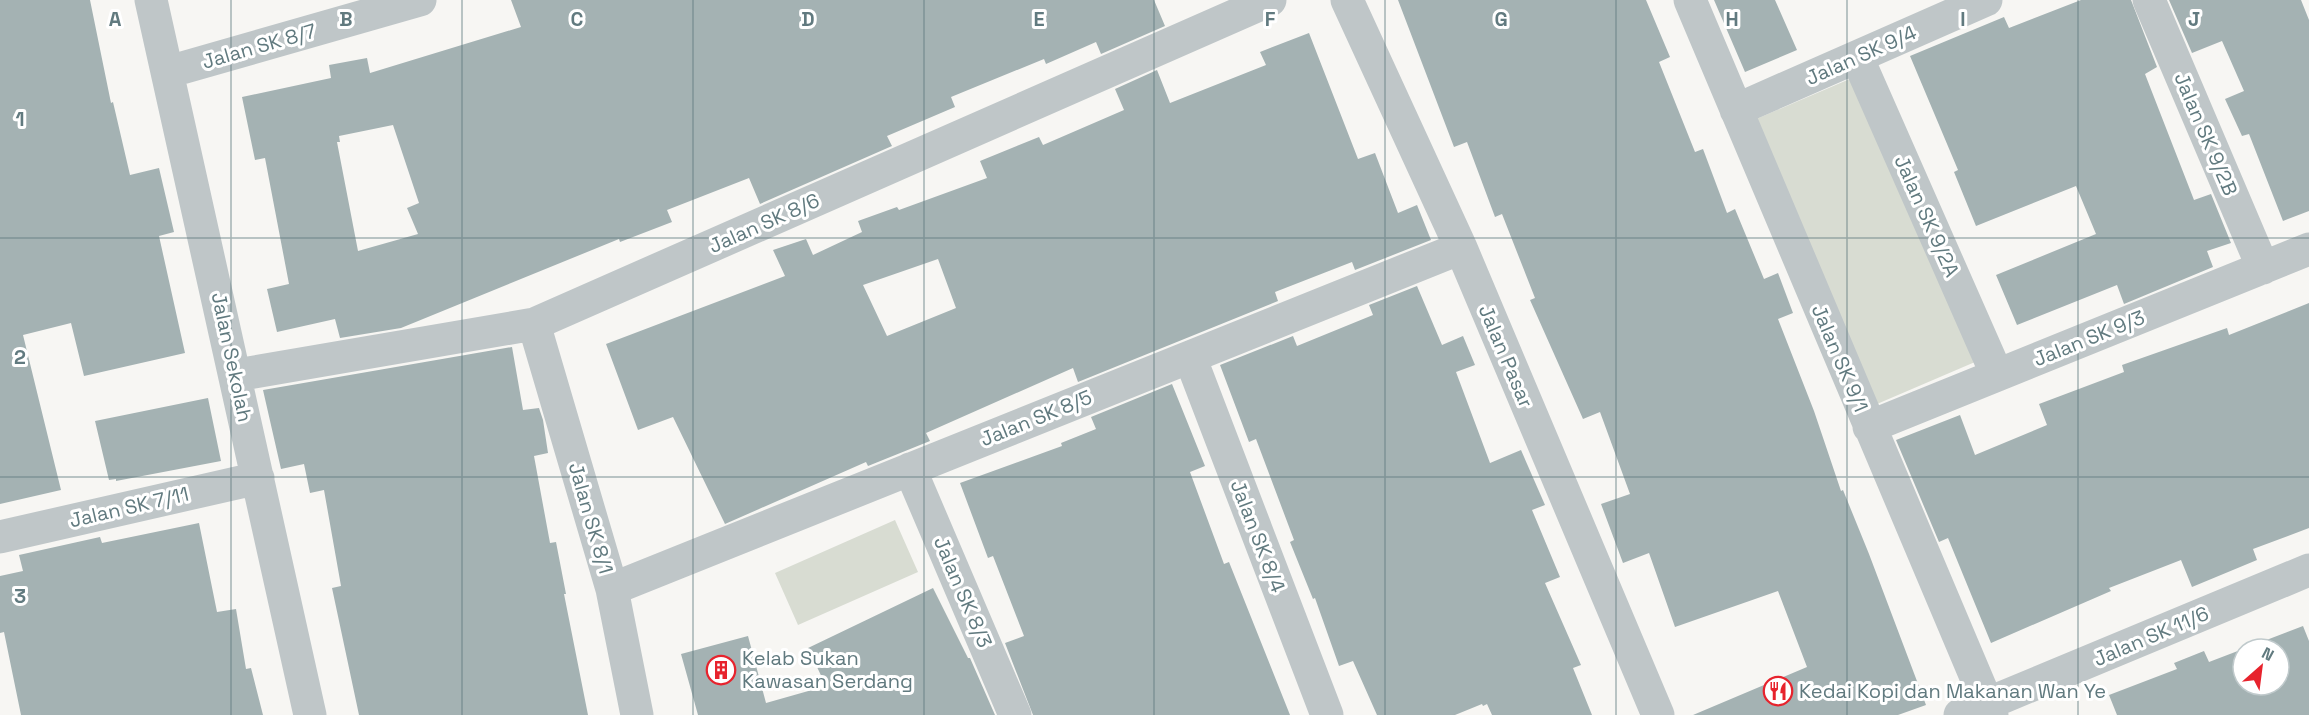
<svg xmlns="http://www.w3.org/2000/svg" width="2309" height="715" font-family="'Space Grotesk',sans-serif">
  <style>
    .green { fill: #d8dcd2 }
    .building { fill: #a4b2b3; fill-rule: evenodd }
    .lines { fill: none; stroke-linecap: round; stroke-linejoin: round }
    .minor { stroke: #bfc6c8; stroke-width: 33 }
    .grid { fill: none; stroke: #617a7f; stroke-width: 1.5; stroke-opacity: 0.55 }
    .labels { text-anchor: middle; stroke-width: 6; stroke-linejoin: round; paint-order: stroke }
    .street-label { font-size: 20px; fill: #617a7f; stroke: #fff }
    .poi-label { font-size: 20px; fill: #617a7f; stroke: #fff; text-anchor: start }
    .grid-label { font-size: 20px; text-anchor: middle; font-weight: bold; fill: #617a7f; stroke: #fff; stroke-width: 6; stroke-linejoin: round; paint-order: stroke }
  </style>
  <rect width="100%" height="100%" fill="#f7f6f3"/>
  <!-- green -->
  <path class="green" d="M1852,78L1975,362L1877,404L1754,120Z
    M895,520L918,572L798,625L775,573Z"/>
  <!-- building -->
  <path class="building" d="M0,0H90L111,103L113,102L130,175L159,168L174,232L159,236L185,353L84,376L71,323L23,335L61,490L0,504Z
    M511,0H1154L1165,26L1101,54L1096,42L1046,64L1044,59L951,97L955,107L887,136L892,146L760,204L749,178L667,210L672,222L620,242L619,239L401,328L340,338L335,319L277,332L267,289L289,284L265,158L255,160L242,97L331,78L329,65L367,58L370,73L521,27ZM393,125L419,203L407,208L418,234L358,251L337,142H340L339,136Z
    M1398,0H1646L1670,57L1659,62L1695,152L1703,149L1727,213L1735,209L1764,279L1778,273L1793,313L1778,319L1814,411L1841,491L1843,490L1869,554L1926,705L1898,715H1693L1807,667L1778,591L1675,627L1649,553L1623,563L1601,504L1630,494L1600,412L1583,419L1530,300L1535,298L1502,214L1495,217L1467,142L1454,147Z
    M1714,0H1775L1797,50L1745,72Z
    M2081,0H2131L2157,67L2145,74L2194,200L2211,194L2231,243L2207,251L2213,267L2124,304L2117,285L2017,325L1996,275L2096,234L2076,186L1976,226L1954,172L1958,170L1910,56L2004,17L2009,28Z
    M2169,0H2301L2309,20V211L2283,221L2249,134L2242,136L2225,99L2244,91L2222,41L2192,53Z
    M1309,33L1358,159L1375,153L1398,213L1417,205L1431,240L1355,270L1352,262L1275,292L1278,301L1078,382L1073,368L926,433L930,441L868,466L866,462L725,524L673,417L638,430L606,344L785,276L773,250L806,239L813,255L862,232L858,221L897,207L899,210L987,178L980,161L1039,137L1043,145L1124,110L1115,89L1157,70L1170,103L1266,65L1260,52ZM938,259L956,308L887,336L863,285Z
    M1417,286L1442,345L1463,336L1475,365L1456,372L1490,463L1521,450L1545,505L1532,510L1560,577L1545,583L1581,665L1573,668L1592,715H1492L1487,704L1483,706L1482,704L1455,715H1377L1353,661L1339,666L1315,598L1313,599L1290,542L1294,540L1256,439L1249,442L1220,365L1293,336L1297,346L1373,315L1369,305Z
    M2309,303V528L2253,549L2257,560L2192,587L2181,560L2109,588L2111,591L1991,643L1948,538L1939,542L1896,440L1960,415L1975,455L2047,425L2039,404L2124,372L2122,365L2227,328L2229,335Z
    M512,347L523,410L539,408L543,420L548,453L534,456L550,543L556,542L566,594H564L588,715H359L332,588L341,586L324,490L310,493L304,464L281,469L263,390Z
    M1172,384L1205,466L1190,472L1224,564L1229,562L1290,715H1033L1005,643L1024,636L993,556L988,558L960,483L1062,446L1061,443L1096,429L1091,417Z
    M208,398L221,461L116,481V479L109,480L95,421Z
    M199,523L217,612L236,609L246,669L251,668L263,715H21L4,632L0,633V576L23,571L19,555L100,537L102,543Z
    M933,588L968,658H970L995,715H698L681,654L748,636L766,703L826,686L808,648Z
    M2303,626L2309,641V715H2117L2109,695L2177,669L2174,663L2204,651L2209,662L2243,649V685H2279V649H2243Z"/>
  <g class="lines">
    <!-- minor -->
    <path class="minor" d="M151,0L310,715
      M1347,0L1461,248L1658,715
      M1690,0L1992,715
      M2149,0L2263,268
      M1857,57L1997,375
      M168,72L420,0
      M1736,110L1986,0
      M534,324L612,589L637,715
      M1190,357L1327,715
      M237,375L534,324L1270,0
      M1869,427L2309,249
      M910,469L1015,715
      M0,537L258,478
      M612,589L1461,248
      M1960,715L2309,570"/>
  </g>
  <!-- grid -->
  <path class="grid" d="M231,0V715M462,0V715M693,0V715M924,0V715M1154,0V715M1385,0V715M1616,0V715M1847,0V715M2078,0V715M0,238H2309M0,477H2309"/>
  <!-- icons -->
  <defs>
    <g id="building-ring" transform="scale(1.5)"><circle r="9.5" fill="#fff" stroke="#e7232d" stroke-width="1.5"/><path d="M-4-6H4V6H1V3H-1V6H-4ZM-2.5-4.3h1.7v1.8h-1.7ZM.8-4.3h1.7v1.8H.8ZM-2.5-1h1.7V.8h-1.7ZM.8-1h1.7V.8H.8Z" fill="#e7232d"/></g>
    <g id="restaurant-ring" transform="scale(1.5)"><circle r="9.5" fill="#fff" stroke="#e7232d" stroke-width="1.5"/><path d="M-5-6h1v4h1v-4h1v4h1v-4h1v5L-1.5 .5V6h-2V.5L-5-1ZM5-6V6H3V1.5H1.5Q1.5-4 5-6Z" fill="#e7232d"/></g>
  </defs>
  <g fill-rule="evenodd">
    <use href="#building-ring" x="721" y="670"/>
    <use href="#restaurant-ring" x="1778" y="691"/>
  </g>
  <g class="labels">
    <!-- street labels -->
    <g class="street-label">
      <text transform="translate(259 46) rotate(-16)" y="7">Jalan SK 8/7</text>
      <text transform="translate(1861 55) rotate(-24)" y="7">Jalan SK 9/4</text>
      <text transform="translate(2206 134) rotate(67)" y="7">Jalan SK 9/2B</text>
      <text transform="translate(1927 216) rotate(66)" y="7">Jalan SK 9/2A</text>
      <text transform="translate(764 223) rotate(-24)" y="7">Jalan SK 8/6</text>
      <text transform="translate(2089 338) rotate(-22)" y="7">Jalan SK 9/3</text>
      <text transform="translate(1506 356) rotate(67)" y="7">Jalan Pasar</text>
      <text transform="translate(232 357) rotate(78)" y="7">Jalan Sekolah</text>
      <text transform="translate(1840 358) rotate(67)" y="7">Jalan SK 9/1</text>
      <text transform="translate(1036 418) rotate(-22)" y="7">Jalan SK 8/5</text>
      <text transform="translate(129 507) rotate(-13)" y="7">Jalan SK 7/11</text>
      <text transform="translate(591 518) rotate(74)" y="7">Jalan SK 8/1</text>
      <text transform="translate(1258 536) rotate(69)" y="7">Jalan SK 8/4</text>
      <text transform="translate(963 592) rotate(67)" y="7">Jalan SK 8/3</text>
      <text transform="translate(2151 636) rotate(-23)" y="7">Jalan SK 11/6</text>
    </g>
    <!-- poi labels -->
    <g class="poi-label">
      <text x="742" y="665">Kelab Sukan<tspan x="742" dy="23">Kawasan Serdang</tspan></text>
      <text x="1799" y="698">Kedai Kopi dan Makanan Wan Ye</text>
    </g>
  </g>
  <g class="grid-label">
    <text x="115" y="26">A</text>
    <text x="346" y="26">B</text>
    <text x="577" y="26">C</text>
    <text x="808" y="26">D</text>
    <text x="1039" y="26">E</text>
    <text x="1270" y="26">F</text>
    <text x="1501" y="26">G</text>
    <text x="1732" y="26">H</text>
    <text x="1963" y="26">I</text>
    <text x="2194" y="26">J</text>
    <text x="20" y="126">1</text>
    <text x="20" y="364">2</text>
    <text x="20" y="603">3</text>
  </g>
  <!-- north arrow -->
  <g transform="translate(2261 667) rotate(28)"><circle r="28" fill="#ffffff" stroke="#c0cacc" stroke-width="1.5"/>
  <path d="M0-4.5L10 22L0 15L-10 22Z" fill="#e7232d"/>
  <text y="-9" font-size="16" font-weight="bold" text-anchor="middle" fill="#617a7f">N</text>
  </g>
</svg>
